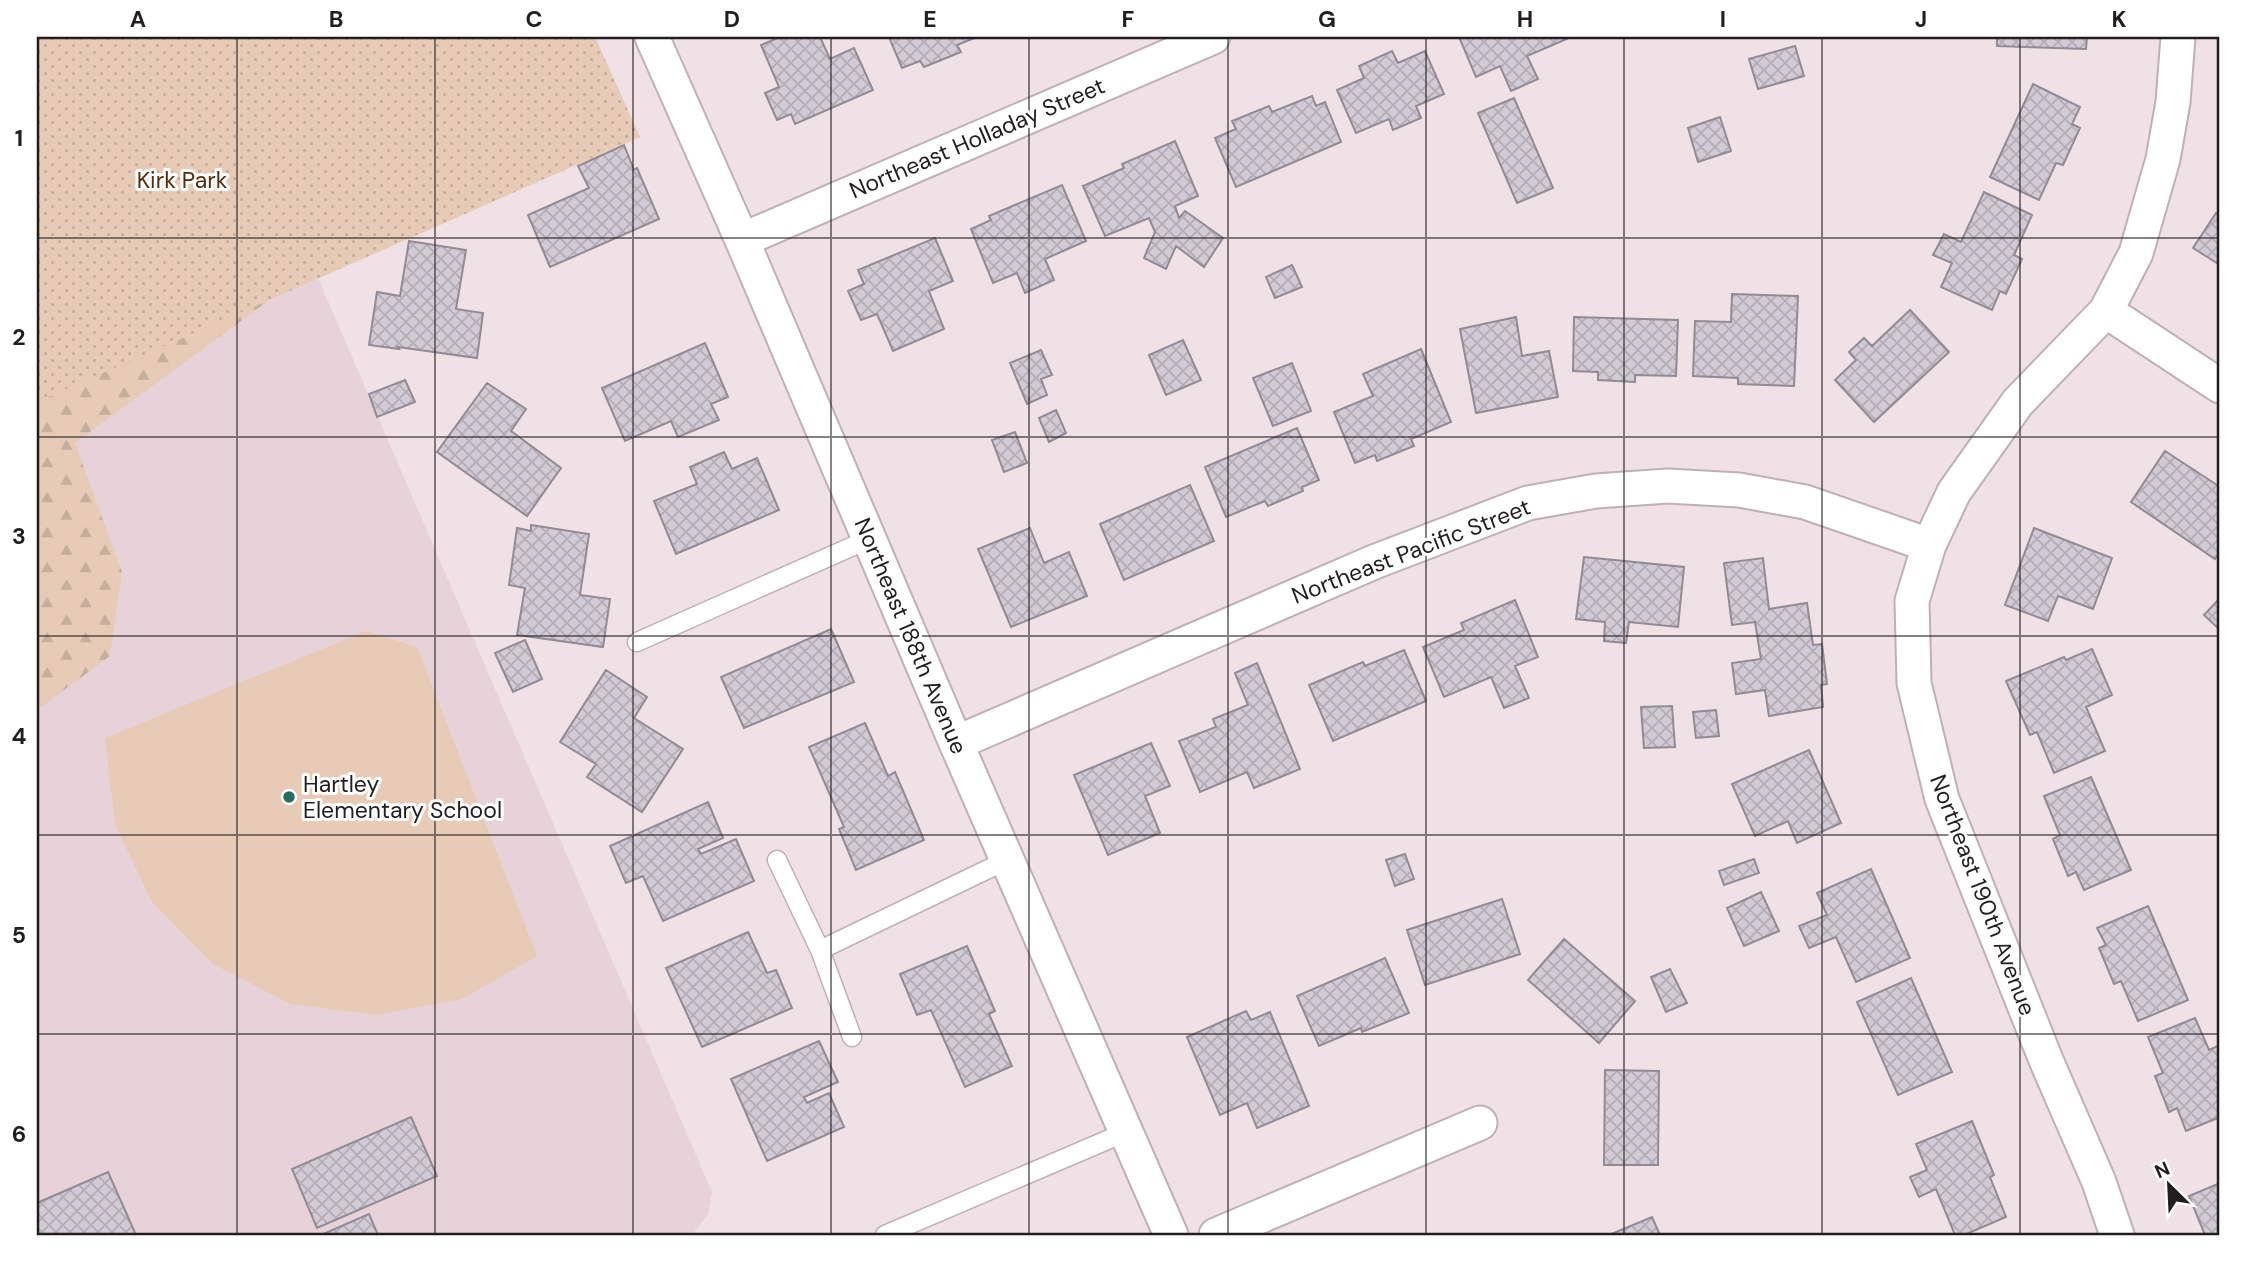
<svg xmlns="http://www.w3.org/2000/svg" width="2257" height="1272" font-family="'DM Sans',sans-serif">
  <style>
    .built { fill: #e7d2da }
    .grass { fill: #e7cbb6 }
    .forest { fill: url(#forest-firs) }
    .park { fill: url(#park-dots) }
    .building { fill: url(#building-cross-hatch); stroke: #928b94; stroke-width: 2 }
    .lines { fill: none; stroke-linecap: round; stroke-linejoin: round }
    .service-casing { stroke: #beb1b6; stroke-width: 21 }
    .minor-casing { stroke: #beb1b6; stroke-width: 37 }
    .service { stroke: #fff; stroke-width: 18 }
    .minor { stroke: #fff; stroke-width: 33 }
    .grid { fill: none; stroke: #221d1f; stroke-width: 2; stroke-opacity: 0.55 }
    .poi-dot { fill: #266d63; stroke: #fff; stroke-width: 2.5 }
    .labels { text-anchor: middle; stroke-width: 6; stroke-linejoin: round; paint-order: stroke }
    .street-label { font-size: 23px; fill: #221d1f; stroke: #fff }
    .park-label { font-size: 23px; fill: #522e0e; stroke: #fff }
    .poi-label { font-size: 23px; fill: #221d1f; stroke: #fff; text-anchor: start }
    .neatline { fill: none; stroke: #221d1f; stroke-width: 2.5 }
    .grid-label { font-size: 23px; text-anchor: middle; font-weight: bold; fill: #221d1f }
  </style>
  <defs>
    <pattern id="forest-firs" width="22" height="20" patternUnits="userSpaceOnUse" patternTransform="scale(1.75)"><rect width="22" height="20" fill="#e7cbb6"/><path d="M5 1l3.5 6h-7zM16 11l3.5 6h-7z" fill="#c6ae9c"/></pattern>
    <pattern id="park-dots" width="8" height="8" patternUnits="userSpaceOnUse" patternTransform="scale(1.75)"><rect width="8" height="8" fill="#e7cbb6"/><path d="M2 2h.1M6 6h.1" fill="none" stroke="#c6ae9c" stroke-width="1.8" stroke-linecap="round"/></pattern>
    <pattern id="building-cross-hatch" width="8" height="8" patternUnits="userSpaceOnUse" patternTransform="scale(1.75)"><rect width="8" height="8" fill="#d2cad5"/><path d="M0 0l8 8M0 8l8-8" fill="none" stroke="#b4adb6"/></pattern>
  </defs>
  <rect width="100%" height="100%" fill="#efe1e6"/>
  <!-- built -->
  <path class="built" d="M318,278L712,1192L708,1214L692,1235H37V402Z"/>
  <!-- grass -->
  <path class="grass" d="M366,631L417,647L537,956L462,999L376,1015L290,1004L213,964L152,902L115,824L105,738Z"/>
  <!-- forest -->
  <path class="forest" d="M37,37L366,229L75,443L122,572L110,656L37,710Z"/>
  <!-- park -->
  <path class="park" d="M37,37H595L640,137L37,402Z"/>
  <!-- building -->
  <path class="building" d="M780,37H820L830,59L854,48L873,90L795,124L791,114L777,120L765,93L779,87L761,45Z
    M889,37H977L957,45L961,52L924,67L920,61L902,68Z
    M1459,37H1571L1527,56L1538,79L1511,91L1500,66L1476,77Z
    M1997,37H2087L2086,49L1997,46Z
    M1795,46L1804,76L1758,89L1749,59Z
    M1392,51L1398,63L1425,51L1444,94L1416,106L1421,118L1393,130L1389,119L1356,133L1337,90L1364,78L1359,66Z
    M2033,84L2080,107L2072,124L2080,128L2063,165L2056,163L2039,200L1990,177Z
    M1312,96L1316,106L1325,102L1341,142L1236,187L1215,138L1236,129L1232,121L1269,106L1272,112Z
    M1514,98L1553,188L1517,203L1478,113Z
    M1720,117L1731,151L1698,162L1688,128Z
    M1175,141L1198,196L1175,206L1179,218L1185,211L1223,238L1204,267L1176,246L1166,269L1144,258L1155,232L1149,218L1105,236L1083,186L1124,168L1122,164Z
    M624,145L634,170L637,168L659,219L550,267L528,215L589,188L578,166Z
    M1062,185L1086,241L1045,259L1054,280L1025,293L1017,273L993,283L971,229L991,220L989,216Z
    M1984,192L2032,215L2014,255L2022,259L2006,294L2000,291L1992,310L1941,287L1952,263L1933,255L1944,234L1961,242Z
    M2216,213L2220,215V265L2193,248Z
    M935,238L953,281L929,291L944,329L893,351L877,314L861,320L848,291L864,284L858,270Z
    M409,241L466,250L456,309L483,313L477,358L398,347L399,349L369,345L377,292L400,296Z
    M1292,265L1302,287L1275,298L1266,277Z
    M1732,294L1798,296L1794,386L1738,384V378L1693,376L1695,321L1731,322Z
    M1910,310L1949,352L1874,422L1835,380L1856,360L1849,352L1864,338L1872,346Z
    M1516,317L1522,356L1549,351L1558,397L1476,413L1460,329Z
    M1574,317L1678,320L1676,376L1635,375V382L1598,380V372L1573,371Z
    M1183,340L1201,380L1166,395L1149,355Z
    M705,343L728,397L711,404L719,420L678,437L671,421L625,441L602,388Z
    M1421,349L1451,422L1411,439L1414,446L1377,461L1375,455L1355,463L1334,412L1373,396L1363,374Z
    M1041,350L1052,375L1041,379L1047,395L1027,404L1010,363Z
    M1292,363L1311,411L1273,426L1253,378Z
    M405,380L415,402L377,417L369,394Z
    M487,383L526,409L511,431L561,468L527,516L437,452Z
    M1056,410L1066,433L1049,442L1039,418Z
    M1297,428L1319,480L1302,487L1303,491L1268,506L1265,501L1226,517L1205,467Z
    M1015,432L1027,463L1004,472L992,440Z
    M2165,451L2220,487V551L2215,559L2131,502Z
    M724,452L732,469L757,458L779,510L676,554L654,501L697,484L690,467Z
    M1190,485L1214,541L1124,580L1100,524Z
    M531,525L589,534L580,595L610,599L603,647L517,635L525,588L509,585L517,528L531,531Z
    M1030,528L1044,563L1069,552L1087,596L1011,627L978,549Z
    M2034,528L2112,558L2093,609L2058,596L2048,621L2005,605Z
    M1584,557L1684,567L1678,627L1629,622L1626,643L1604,641L1605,622L1576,619Z
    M1763,558L1769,609L1807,603L1813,645L1822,644L1827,684L1821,685L1823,707L1769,716L1765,690L1736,694L1732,663L1761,659L1755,622L1732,625L1724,563Z
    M2220,598V630L2204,615Z
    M1515,600L1538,657L1515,666L1529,698L1504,708L1491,677L1444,697L1423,647L1464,630L1461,623Z
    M831,629L854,682L744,728L721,677Z
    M525,640L542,679L513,692L495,653Z
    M2092,649L2112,695L2086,707L2105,751L2054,773L2037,732L2030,735L2006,681L2064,657L2066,660Z
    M1404,650L1426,701L1333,741L1309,685L1363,662L1365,666Z
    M1257,663L1300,769L1254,788L1247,772L1200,792L1179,741L1216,727L1213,719L1248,705L1235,673Z
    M606,670L647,697L634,718L683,749L642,812L587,777L596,764L560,742Z
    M1672,706L1675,747L1644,748L1641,707Z
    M1716,710L1719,736L1696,738L1693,712Z
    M865,723L888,776L895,772L924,840L856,870L839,829L844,827L809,747Z
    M1151,743L1170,786L1145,796L1160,833L1108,855L1074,775Z
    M1809,750L1841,823L1797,843L1788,821L1755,836L1732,784Z
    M2091,777L2131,870L2084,890L2076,872L2068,876L2053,839L2060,835L2044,796Z
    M708,802L723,838L698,849L701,854L736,839L754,881L663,921L643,876L626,883L610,846Z
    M1405,854L1414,879L1395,886L1386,860Z
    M1754,859L1759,873L1724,885L1719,871Z
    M1871,869L1910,958L1856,982L1836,937L1809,948L1799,926L1827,915L1817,893Z
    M1761,892L1779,931L1744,946L1727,908Z
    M1502,899L1520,954L1425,985L1407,930Z
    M2148,906L2188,1000L2138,1021L2121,981L2114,984L2099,948L2106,945L2097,928Z
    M748,932L767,973L776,970L792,1008L702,1047L666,968Z
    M1564,939L1635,1001L1599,1043L1528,980Z
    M967,946L995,1011L989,1014L1012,1066L965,1087L931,1010L917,1015L900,974Z
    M1385,958L1409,1013L1362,1032L1361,1028L1319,1046L1297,996Z
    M1670,969L1687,1003L1666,1012L1651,977Z
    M1911,978L1952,1072L1898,1095L1857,1002Z
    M1246,1011L1251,1020L1270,1012L1309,1106L1257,1128L1247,1103L1220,1115L1187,1037Z
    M2195,1018L2209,1050L2220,1045V1117L2186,1131L2177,1108L2169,1112L2155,1076L2163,1073L2148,1037Z
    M819,1041L838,1082L804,1097L807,1103L829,1093L844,1127L767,1161L731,1079Z
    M1605,1070L1659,1071L1658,1165H1604Z
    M411,1117L437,1176L317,1228L292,1169Z
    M1972,1121L1994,1175L1990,1177L2006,1217L1964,1235H1955L1936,1189L1919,1197L1910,1177L1927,1170L1916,1144Z
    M108,1172L136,1235H37V1203Z
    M2220,1183V1235H2205L2189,1196Z
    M369,1214L378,1235H321Z
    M1652,1217L1660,1235H1609Z"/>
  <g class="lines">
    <!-- service casing -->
    <g class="service-casing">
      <path id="service" d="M637,642L869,539
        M777,860L820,950L1007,860
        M820,950L852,1037
        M885,1235L1126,1132"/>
    </g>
    <!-- minor casing -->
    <g class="minor-casing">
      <path id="minor" d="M652,37L742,240L956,743L1171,1235
        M742,240L1213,37
        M2106,311L2220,386
        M956,743L1374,562L1528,503L1596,491L1668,486L1739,490L1805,502L1929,545
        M1216,1235L1480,1123
        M2117,1235L2099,1182L2046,1060L1942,799L1914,683L1912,601L1929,545L1954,492L2018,402L2106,311L2136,253L2163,159L2173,102L2178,37"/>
    </g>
    <!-- service -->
    <use href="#service" class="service"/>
    <!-- minor -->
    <use href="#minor" class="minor"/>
  </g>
  <!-- grid -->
  <path class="grid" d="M237,37V1235M435,37V1235M633,37V1235M831,37V1235M1029,37V1235M1228,37V1235M1426,37V1235M1624,37V1235M1822,37V1235M2020,37V1235M37,238H2220M37,437H2220M37,636H2220M37,835H2220M37,1034H2220"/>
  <!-- markers -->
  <circle class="poi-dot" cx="289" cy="797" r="7"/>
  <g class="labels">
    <!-- street labels -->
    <g class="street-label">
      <text transform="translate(977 138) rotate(-23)" y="8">Northeast Holladay Street</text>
      <text transform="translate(1411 551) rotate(-21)" y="8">Northeast Pacific Street</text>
      <text transform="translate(911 636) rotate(67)" y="8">Northeast 188th Avenue</text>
      <text transform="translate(1983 895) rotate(69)" y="8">Northeast 190th Avenue</text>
    </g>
    <!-- park labels -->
    <g class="park-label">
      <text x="182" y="188">Kirk Park</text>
    </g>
    <!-- poi labels -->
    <g class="poi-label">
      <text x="303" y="792">Hartley<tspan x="303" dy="26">Elementary School</tspan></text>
    </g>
  </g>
  <!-- border -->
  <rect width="2257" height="1272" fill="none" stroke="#ffffff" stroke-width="77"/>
  <!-- north arrow -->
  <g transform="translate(2169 1185) rotate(336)" stroke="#ffffff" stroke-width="5" paint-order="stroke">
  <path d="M0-5L12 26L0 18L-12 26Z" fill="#221d1f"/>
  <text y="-10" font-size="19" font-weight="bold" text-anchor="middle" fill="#221d1f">N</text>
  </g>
  <rect x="38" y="38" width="2180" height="1196" class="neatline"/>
  <g class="grid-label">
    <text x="138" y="27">A</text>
    <text x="336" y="27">B</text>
    <text x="534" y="27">C</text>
    <text x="732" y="27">D</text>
    <text x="930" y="27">E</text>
    <text x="1128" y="27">F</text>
    <text x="1327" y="27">G</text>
    <text x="1525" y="27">H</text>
    <text x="1723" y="27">I</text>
    <text x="1921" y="27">J</text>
    <text x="2119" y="27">K</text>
    <text x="19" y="146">1</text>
    <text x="19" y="345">2</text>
    <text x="19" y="544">3</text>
    <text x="19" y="744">4</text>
    <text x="19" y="943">5</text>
    <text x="19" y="1142">6</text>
  </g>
</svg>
